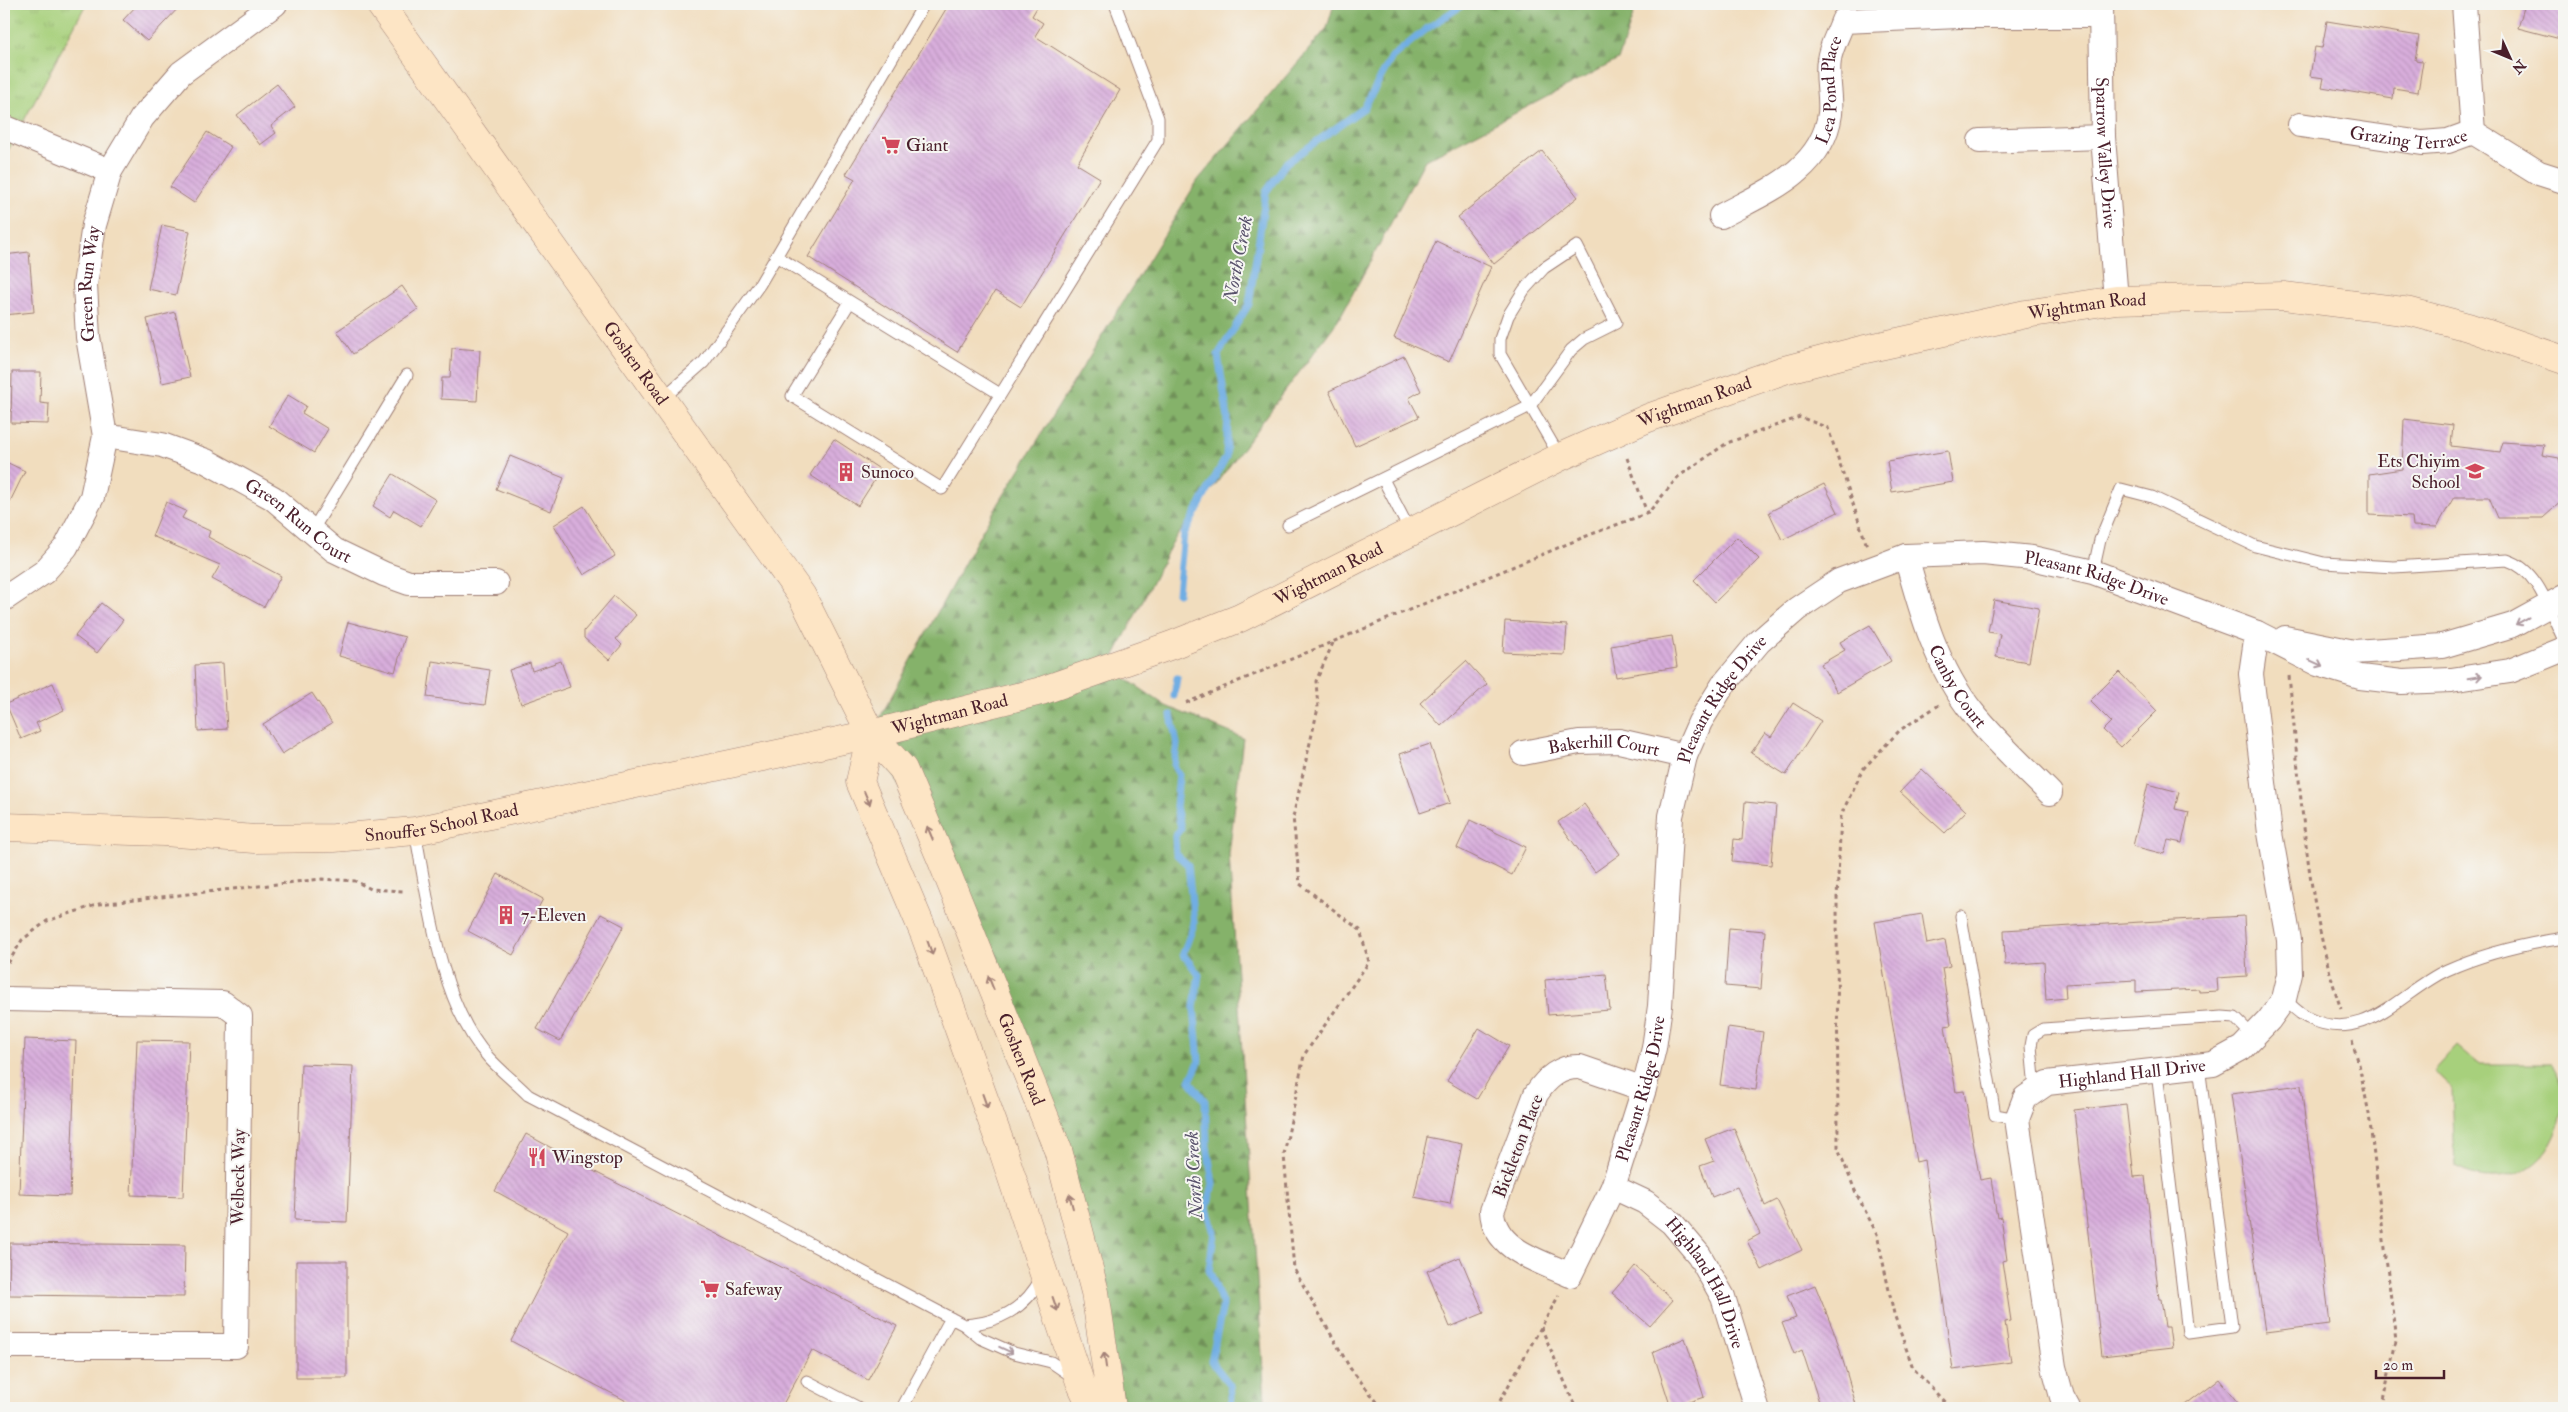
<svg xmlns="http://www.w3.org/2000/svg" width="2568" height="1412" font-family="'IM FELL Double Pica',serif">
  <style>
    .grass { fill: url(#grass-tufts); stroke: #787853 }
    .forest { fill: url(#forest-firs); stroke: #68684b }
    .pitch { fill: #a7d07b; stroke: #787853 }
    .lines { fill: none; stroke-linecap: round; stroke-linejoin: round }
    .stream { stroke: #71aee3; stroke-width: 7 }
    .building { fill: url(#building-back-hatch) }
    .lane-casing { stroke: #9e7e74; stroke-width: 13 }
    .street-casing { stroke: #9e7e74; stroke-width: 26 }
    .secondary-casing { stroke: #9e7e74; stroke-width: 29 }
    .path { stroke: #9e7e74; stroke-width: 3; stroke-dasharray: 4 4; stroke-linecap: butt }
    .lane { stroke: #fff; stroke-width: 11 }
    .street { stroke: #fff; stroke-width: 24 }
    .secondary { stroke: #fde5c5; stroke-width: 28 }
    .oneway { stroke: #ae9aa0 }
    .oneway2 { stroke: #a48278 }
    .labels { text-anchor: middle; stroke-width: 4; stroke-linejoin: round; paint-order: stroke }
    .street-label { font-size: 18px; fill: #4a1f2b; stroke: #f6f6f2 }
    .poi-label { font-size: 18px; fill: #4a1f2b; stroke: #f6f6f2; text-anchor: start }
    .water-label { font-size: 19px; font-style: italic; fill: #58516b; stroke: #f6f6f2 }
  </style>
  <defs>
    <pattern id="grass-tufts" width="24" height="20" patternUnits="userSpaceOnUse" patternTransform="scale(1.25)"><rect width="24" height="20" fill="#a7d07b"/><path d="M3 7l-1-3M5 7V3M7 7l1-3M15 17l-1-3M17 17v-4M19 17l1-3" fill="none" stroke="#91b26a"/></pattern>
    <pattern id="forest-firs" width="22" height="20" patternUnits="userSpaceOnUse" patternTransform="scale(1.25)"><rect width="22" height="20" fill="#85b26b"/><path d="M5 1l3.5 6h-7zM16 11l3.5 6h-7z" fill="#6f9058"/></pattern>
    <pattern id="building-back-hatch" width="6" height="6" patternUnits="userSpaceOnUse" patternTransform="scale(1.25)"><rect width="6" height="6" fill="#d8aedc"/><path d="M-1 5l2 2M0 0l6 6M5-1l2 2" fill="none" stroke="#bb95bd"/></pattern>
  </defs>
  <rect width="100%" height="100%" fill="#f6f6f2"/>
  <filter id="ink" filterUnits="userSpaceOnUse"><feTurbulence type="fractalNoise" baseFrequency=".02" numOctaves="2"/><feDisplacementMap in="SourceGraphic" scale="10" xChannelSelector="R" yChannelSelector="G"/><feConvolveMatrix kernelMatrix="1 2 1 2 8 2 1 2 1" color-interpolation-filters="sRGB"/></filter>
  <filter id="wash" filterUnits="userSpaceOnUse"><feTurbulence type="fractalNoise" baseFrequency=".0096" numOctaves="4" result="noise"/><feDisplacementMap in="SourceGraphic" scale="20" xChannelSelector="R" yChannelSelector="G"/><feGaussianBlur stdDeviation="1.12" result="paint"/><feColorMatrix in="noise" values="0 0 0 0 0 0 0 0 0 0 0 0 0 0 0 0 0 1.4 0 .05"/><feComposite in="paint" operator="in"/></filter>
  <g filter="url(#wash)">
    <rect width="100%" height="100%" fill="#f1ddbe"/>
    <!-- grass -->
    <path class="grass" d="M4,4H86L4,158Z"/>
    <!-- forest -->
    <path class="forest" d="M1334,4H1637L1618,60L1425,160L1339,319L1172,543L1109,667L1166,706L1243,738L1229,854L1265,1400L1298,1408H1112L1095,1292L942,861L871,734L983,529L1198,180L1327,28Z"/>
    <!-- pitch -->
    <path class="pitch" d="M2457,1046L2478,1064H2552C2555,1071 2560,1077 2562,1084C2568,1116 2552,1159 2522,1171C2499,1181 2476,1178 2455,1167L2452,1088L2434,1071Z"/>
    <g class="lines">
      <!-- stream -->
      <path class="stream" d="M1178,593L1184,534L1226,457L1228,418L1218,355L1249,304L1266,192L1286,163L1364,108L1392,57L1429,27L1464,4
        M1174,696L1177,678
        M1171,715L1177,744L1174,766L1179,775L1176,807L1181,828L1175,836L1176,854L1188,865L1194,924L1183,954L1199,975L1194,1007L1199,1062L1190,1081L1205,1101L1207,1146L1213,1184L1207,1208L1214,1233L1209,1270L1223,1305L1211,1361L1230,1385L1232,1408"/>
    </g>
    <g id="blocks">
      <!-- building -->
      <path class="building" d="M138,4H182L147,41L123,20Z
        M949,4H1039L1032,16L1043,23L1035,36L1120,90L1077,164L1100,178L1021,307L995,291L957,352L808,257L855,179L846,174Z
        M2525,4H2564V40L2518,28Z
        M2327,21L2419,36L2415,60L2423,61L2418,92L2394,88L2393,99L2322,87L2324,78L2310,76L2315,47L2322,48Z
        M277,84L295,107L271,126L276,133L260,145L237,115Z
        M207,132L231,147L194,203L170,187Z
        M1542,151L1578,197L1494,264L1458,217Z
        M162,225L190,231L176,295L148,289Z
        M1436,241L1491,267L1449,362L1394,338Z
        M29,252L34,312L4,315V255Z
        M402,286L418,309L353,354L337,331Z
        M175,312L190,377L162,383L147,319Z
        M452,348L480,350L477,401L441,399L442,378H450Z
        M1404,356L1421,391L1409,398L1419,417L1355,446L1329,391Z
        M12,372H41L40,403L49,404L48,424L11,423Z
        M288,395L306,406L302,413L328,429L314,453L269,426Z
        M2404,419L2453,425L2451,446L2500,452L2503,442L2544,445L2542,455L2559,458L2561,467H2564V499L2543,518H2498L2489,497H2454L2437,527L2413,526L2412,517L2369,515V474L2402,469Z
        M834,439L881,470L858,506L810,475Z
        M1948,451L1953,482L1892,492L1887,461Z
        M510,456L564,478L551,511L496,489Z
        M4,461L25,471L4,514Z
        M393,474L436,500L421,526L394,510L390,517L373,506Z
        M1824,484L1838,512L1782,540L1769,512Z
        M166,502L186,511L182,518L210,531L208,537L281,576L264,607L212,579L220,565L152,536Z
        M584,506L615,556L584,575L554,525Z
        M1737,537L1759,559L1715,602L1694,580Z
        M614,596L636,615L616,639L622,645L609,660L584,638V631Z
        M1994,600L2039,608L2029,662L1996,657L2000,634L1988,632Z
        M101,603L123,620L97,653L75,636Z
        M1505,621L1567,625L1565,655L1503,652Z
        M348,622L405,637L395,672L339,656Z
        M1870,625L1891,661L1837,692L1821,664L1845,650L1840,642Z
        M1672,636L1677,667L1616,677L1611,646Z
        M432,661L490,670L485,705L427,697Z
        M561,661L570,687L521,704L509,670L530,663L532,671Z
        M1466,661L1487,684L1441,726L1420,703Z
        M223,663L227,729L198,731L195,665Z
        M2119,672L2157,711L2121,747L2103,730L2111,722L2090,701Z
        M53,683L64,710L36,723L40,731L21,739L6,704Z
        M312,693L332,723L282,754L263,724Z
        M1793,703L1821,721L1786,775L1751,753L1765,733L1771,737Z
        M1430,744L1450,803L1420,813L1400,754Z
        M1922,769L1966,811L1945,833L1900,792Z
        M2148,784L2179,792L2175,809L2189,812L2182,843L2168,840L2164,854L2133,846Z
        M1745,802L1776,805L1771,865L1732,861L1734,839L1742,840Z
        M1584,804L1620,854L1595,872L1558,822Z
        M1470,820L1526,847L1512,875L1457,848Z
        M498,874L543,899L513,955L468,931Z
        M601,914L624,926L560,1041L537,1029Z
        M1922,914L1927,944L1945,940L1950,966L1942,968L1951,1025L1945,1026L1956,1092L1964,1091L1980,1180L1991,1178L1997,1218L2001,1217L2007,1260L2002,1261L2011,1321L2005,1322L2011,1362L1953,1370L1924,1160L1916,1162L1875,922Z
        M2244,916L2247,976L2217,978L2218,991L2199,992V989L2136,992V980L2065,984L2066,998L2046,1000L2044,962L2005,965L2004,930Z
        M1729,928L1765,931L1761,989L1725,986Z
        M1606,974L1610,1010L1548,1015L1545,980Z
        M1728,1027L1763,1032L1756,1090L1720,1085Z
        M1479,1028L1509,1046L1477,1099L1447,1081Z
        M25,1039L76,1041L70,1196L19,1194Z
        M137,1040L189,1041L183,1197L131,1195Z
        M301,1064L353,1066L347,1222L295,1220Z
        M2301,1085L2330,1324L2265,1332L2231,1094Z
        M2126,1104L2134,1177L2145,1176L2159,1299H2161L2165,1327H2169L2172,1348L2102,1356L2074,1110Z
        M1734,1128L1765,1206L1777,1200L1802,1250L1762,1270L1747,1241L1760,1234L1737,1187L1712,1197L1700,1166L1714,1161L1705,1139Z
        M526,1134L599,1174L897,1326L868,1380L812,1350L781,1408H640L511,1341L568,1231L495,1191Z
        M1427,1137L1462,1144L1450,1204L1414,1197Z
        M10,1243L185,1245L184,1297L9,1295Z
        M1460,1257L1484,1313L1450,1327L1427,1271Z
        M296,1261H347V1378H296Z
        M1635,1266L1673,1300L1650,1326L1612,1293Z
        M1815,1285L1836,1337L1857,1408H1821L1802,1350L1794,1354L1782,1323L1796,1318L1787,1296Z
        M1685,1338L1704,1397L1671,1408L1653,1352Z
        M2219,1379L2242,1408H2181Z"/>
    </g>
  </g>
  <g filter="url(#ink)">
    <use href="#blocks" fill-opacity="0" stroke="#9e7e74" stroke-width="1"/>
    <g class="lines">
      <!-- lane casing -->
      <g class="lane-casing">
        <path id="lane" d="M776,256L1000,394
          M850,302L792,396L942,489L1158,140V118L1115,4
          M663,398L704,362L760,284L924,4
          M1383,479L1411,533
          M1288,525L1530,406L1571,350L1584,339L1616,323L1577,246L1544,268L1524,290L1508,316L1500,339V354L1560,457
          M312,531L407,375
          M2093,572L2100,540L2121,489L2152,497L2255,546L2324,563L2394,567L2507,560C2539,570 2550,613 2564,640
          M415,831C428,900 440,1005 489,1058C501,1071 515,1082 528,1095L964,1325L980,1338L1014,1353L1051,1362L1073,1377
          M1961,916L1995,1115L2017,1119
          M2284,999C2291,1005 2299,1014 2308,1018C2365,1046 2401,991 2447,970C2485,953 2524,944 2564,938
          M2157,1072L2188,1333L2232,1327L2199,1066
          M2035,1089L2031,1046L2033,1035L2043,1029L2222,1017L2235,1018L2254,1037
          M964,1325C998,1323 1026,1308 1041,1278
          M807,1381L859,1408
          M902,1408L951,1318"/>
      </g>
      <!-- street casing -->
      <g class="street-casing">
        <g id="street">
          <path id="s1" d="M2101,4L2103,137L2116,300"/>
          <path d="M2464,4L2473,132"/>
          <path id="s2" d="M2300,125L2422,143L2448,141L2473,132"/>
          <path d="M4,127L110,171"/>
          <path d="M2473,132L2539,173L2564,181"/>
          <path d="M1980,141L2103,137"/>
          <path id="s3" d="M1721,216C1765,192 1822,171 1830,114C1832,96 1826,78 1829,60C1830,48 1839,33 1843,21L1959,16H2101"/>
          <path id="s4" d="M105,436L162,445L206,461L273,498L334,550L384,574L409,583H496"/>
          <path id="s5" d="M1906,556C1921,611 1937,669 1973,713C1996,742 2024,767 2050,793"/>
          <path id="s6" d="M4,599L44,572L66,547L92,497L105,436L88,337L85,285L94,225L110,171L142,118L181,73L275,4"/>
          <path d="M2285,638L2354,652L2442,646L2513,625L2564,597"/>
          <path id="s7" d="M1523,753L1579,742L1619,741L1685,756"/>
          <path d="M4,999L223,1003L240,1016L236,1346H4"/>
          <path id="s8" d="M1644,1089L1580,1067C1560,1066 1547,1078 1536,1094L1492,1211C1494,1250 1540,1261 1570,1275L1613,1187L1644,1089L1654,1048L1660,1006L1671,816L1685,756L1700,722L1723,685L1759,642L1797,609L1839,581L1906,556L1983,553L2032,558L2093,572L2257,633L2318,664L2360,677L2402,682L2451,680L2510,671L2564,649"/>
          <path id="s9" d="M1613,1187L1645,1202L1672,1223L1699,1255L1723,1297L1757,1408"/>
          <path id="s10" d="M2068,1408L2062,1397L2054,1367L2017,1119L2025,1098L2047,1083L2213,1064L2242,1048L2269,1020L2284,999L2290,974L2289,940L2270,833L2251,674L2257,633"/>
        </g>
      </g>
      <!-- secondary casing -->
      <g class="secondary-casing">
        <g id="secondary">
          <path id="s11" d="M380,4L802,596L871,734L903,769L942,861L1058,1150L1095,1292L1112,1408"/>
          <path d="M871,734L860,782L924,933L1003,1151L1080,1382L1092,1408"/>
          <path id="s12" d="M4,827L164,832L255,839L334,838L415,831L871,734L1041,691L1172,645L1240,618L1560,457L1648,418L1784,370L1861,350L2026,314L2116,300L2284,296L2411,312L2468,327L2564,360"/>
        </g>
      </g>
      <!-- path -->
      <path class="path" d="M1627,458L1647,513
        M1333,643L1316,681L1318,708L1293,817L1300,884L1360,930L1369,962L1304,1055L1284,1155L1294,1269L1350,1368L1382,1408
        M2289,676C2301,787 2305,903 2341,1009
        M1186,703L1584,537L1648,513L1678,477L1727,443L1800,417L1828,428L1867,546
        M1939,705L1900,730L1863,769L1841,815L1837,898L1838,1148L1856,1193L1877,1234L1894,1314L1913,1368L1950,1408
        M4,970L22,940L47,921L99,904L322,879L355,881L371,889L404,891
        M2352,1041L2359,1064L2369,1114L2396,1341L2383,1401L2384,1408
        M1541,1327L1576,1408
        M1496,1408L1559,1295"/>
      <!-- lane -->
      <use href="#lane" class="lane"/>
      <!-- street -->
      <use href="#street" class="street"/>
      <!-- secondary -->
      <use href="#secondary" class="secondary"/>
    </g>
    <!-- one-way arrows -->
    <defs><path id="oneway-shaft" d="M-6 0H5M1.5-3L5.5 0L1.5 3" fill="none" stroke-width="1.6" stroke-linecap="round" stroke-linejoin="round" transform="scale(1.25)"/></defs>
    <g class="oneway">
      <use href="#oneway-shaft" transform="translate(2522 621) rotate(151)"/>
      <use href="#oneway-shaft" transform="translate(2316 663) rotate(24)"/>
      <use href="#oneway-shaft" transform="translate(2475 677) rotate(-9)"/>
      <use href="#oneway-shaft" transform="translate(1006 1350) rotate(25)"/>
    </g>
    <g class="oneway2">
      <use href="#oneway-shaft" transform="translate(867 798) rotate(67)"/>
      <use href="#oneway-shaft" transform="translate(930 833) rotate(-113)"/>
      <use href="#oneway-shaft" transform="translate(930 948) rotate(70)"/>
      <use href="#oneway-shaft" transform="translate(991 983) rotate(-112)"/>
      <use href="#oneway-shaft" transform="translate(985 1101) rotate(70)"/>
      <use href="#oneway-shaft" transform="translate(1071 1201) rotate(-105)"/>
      <use href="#oneway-shaft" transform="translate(1055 1304) rotate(71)"/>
      <use href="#oneway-shaft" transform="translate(1105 1360) rotate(-98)"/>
    </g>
  </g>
  <!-- icons -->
  <defs>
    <g id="supermarket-bare" transform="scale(1.5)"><path d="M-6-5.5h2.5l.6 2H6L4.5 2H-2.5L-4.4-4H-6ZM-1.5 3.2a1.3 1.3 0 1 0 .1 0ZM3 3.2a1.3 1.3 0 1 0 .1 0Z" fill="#d1495b" stroke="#f6f6f2" stroke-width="2.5" paint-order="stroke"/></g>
    <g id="school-bare" transform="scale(1.5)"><path d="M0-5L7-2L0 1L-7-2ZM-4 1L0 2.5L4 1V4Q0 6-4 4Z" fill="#d1495b" stroke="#f6f6f2" stroke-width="2.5" paint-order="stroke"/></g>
    <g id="building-bare" transform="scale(1.5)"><path d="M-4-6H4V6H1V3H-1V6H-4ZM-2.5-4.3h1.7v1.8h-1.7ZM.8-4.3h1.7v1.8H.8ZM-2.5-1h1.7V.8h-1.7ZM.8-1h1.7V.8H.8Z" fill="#d1495b" stroke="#f6f6f2" stroke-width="2.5" paint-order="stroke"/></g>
    <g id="restaurant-bare" transform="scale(1.5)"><path d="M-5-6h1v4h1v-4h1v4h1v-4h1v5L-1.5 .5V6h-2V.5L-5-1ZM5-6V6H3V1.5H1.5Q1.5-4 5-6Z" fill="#d1495b" stroke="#f6f6f2" stroke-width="2.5" paint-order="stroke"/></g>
  </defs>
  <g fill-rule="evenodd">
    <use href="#supermarket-bare" x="891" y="145"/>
    <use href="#school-bare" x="2475" y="471"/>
    <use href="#building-bare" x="846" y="472"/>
    <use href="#building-bare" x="506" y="915"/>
    <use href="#restaurant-bare" x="537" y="1157"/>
    <use href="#supermarket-bare" x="710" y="1289"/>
  </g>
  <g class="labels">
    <!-- street labels -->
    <g class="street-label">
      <text dy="6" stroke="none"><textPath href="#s3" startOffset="180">Lea Pond Place</textPath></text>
      <text dy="6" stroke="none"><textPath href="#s2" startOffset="110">Grazing Terrace</textPath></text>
      <text dy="6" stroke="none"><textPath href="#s1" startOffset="149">Sparrow Valley Drive</textPath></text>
      <text dy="6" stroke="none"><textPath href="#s6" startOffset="354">Green Run Way</textPath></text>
      <text dy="6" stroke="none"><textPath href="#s12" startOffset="2174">Wightman Road</textPath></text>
      <text dy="6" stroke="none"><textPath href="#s11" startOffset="441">Goshen Road</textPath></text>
      <text dy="6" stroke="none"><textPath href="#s12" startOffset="1769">Wightman Road</textPath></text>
      <text dy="6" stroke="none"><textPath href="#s4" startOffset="215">Green Run Court</textPath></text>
      <text dy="6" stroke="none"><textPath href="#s12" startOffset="1364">Wightman Road</textPath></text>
      <text dy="6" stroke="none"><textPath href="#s8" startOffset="1394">Pleasant Ridge Drive</textPath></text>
      <text dy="6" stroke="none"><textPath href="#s5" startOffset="141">Canby Court</textPath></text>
      <text dy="6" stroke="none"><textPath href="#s8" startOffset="959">Pleasant Ridge Drive</textPath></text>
      <text dy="6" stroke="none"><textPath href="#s12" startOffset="959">Wightman Road</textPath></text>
      <text dy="6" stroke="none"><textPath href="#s7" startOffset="82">Bakerhill Court</textPath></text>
      <text dy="6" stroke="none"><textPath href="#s12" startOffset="439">Snouffer School Road</textPath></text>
      <text dy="6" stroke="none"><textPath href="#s11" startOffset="1242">Goshen Road</textPath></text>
      <text dy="6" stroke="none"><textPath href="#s10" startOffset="429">Highland Hall Drive</textPath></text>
      <text dy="6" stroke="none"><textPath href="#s8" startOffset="554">Pleasant Ridge Drive</textPath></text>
      <text transform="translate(1518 1146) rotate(-69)" y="6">Bickleton Place</text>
      <text transform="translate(238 1177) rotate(-89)" y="6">Welbeck Way</text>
      <text dy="6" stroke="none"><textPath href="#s9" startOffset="139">Highland Hall Drive</textPath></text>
    </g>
    <!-- poi labels -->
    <g class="poi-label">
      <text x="906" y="151">Giant</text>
      <text x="2460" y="467" text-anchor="end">Ets Chiyim<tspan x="2460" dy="21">School</tspan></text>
      <text x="861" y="478">Sunoco</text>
      <text x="521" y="921">7-Eleven</text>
      <text x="552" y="1163">Wingstop</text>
      <text x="725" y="1295">Safeway</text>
    </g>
    <!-- water labels -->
    <g class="water-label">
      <text transform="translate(1237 259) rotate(-79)" y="7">North Creek</text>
      <text transform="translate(1193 1175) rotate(-93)" y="7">North Creek</text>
    </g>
  </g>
  <!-- margin -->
  <rect width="2568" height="1412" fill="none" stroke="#f6f6f2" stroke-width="20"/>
  <!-- north arrow -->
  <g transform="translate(2510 58) rotate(134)" stroke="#f6f6f2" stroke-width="4" paint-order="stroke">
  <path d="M0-4L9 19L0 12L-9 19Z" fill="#4a1f2b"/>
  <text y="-8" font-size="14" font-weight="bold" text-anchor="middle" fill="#4a1f2b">N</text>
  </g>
  <!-- scale -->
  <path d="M2376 1370v8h68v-8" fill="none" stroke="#4a1f2b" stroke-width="2.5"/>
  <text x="2383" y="1370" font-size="15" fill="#4a1f2b" stroke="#f6f6f2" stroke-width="4" paint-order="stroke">20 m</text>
</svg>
